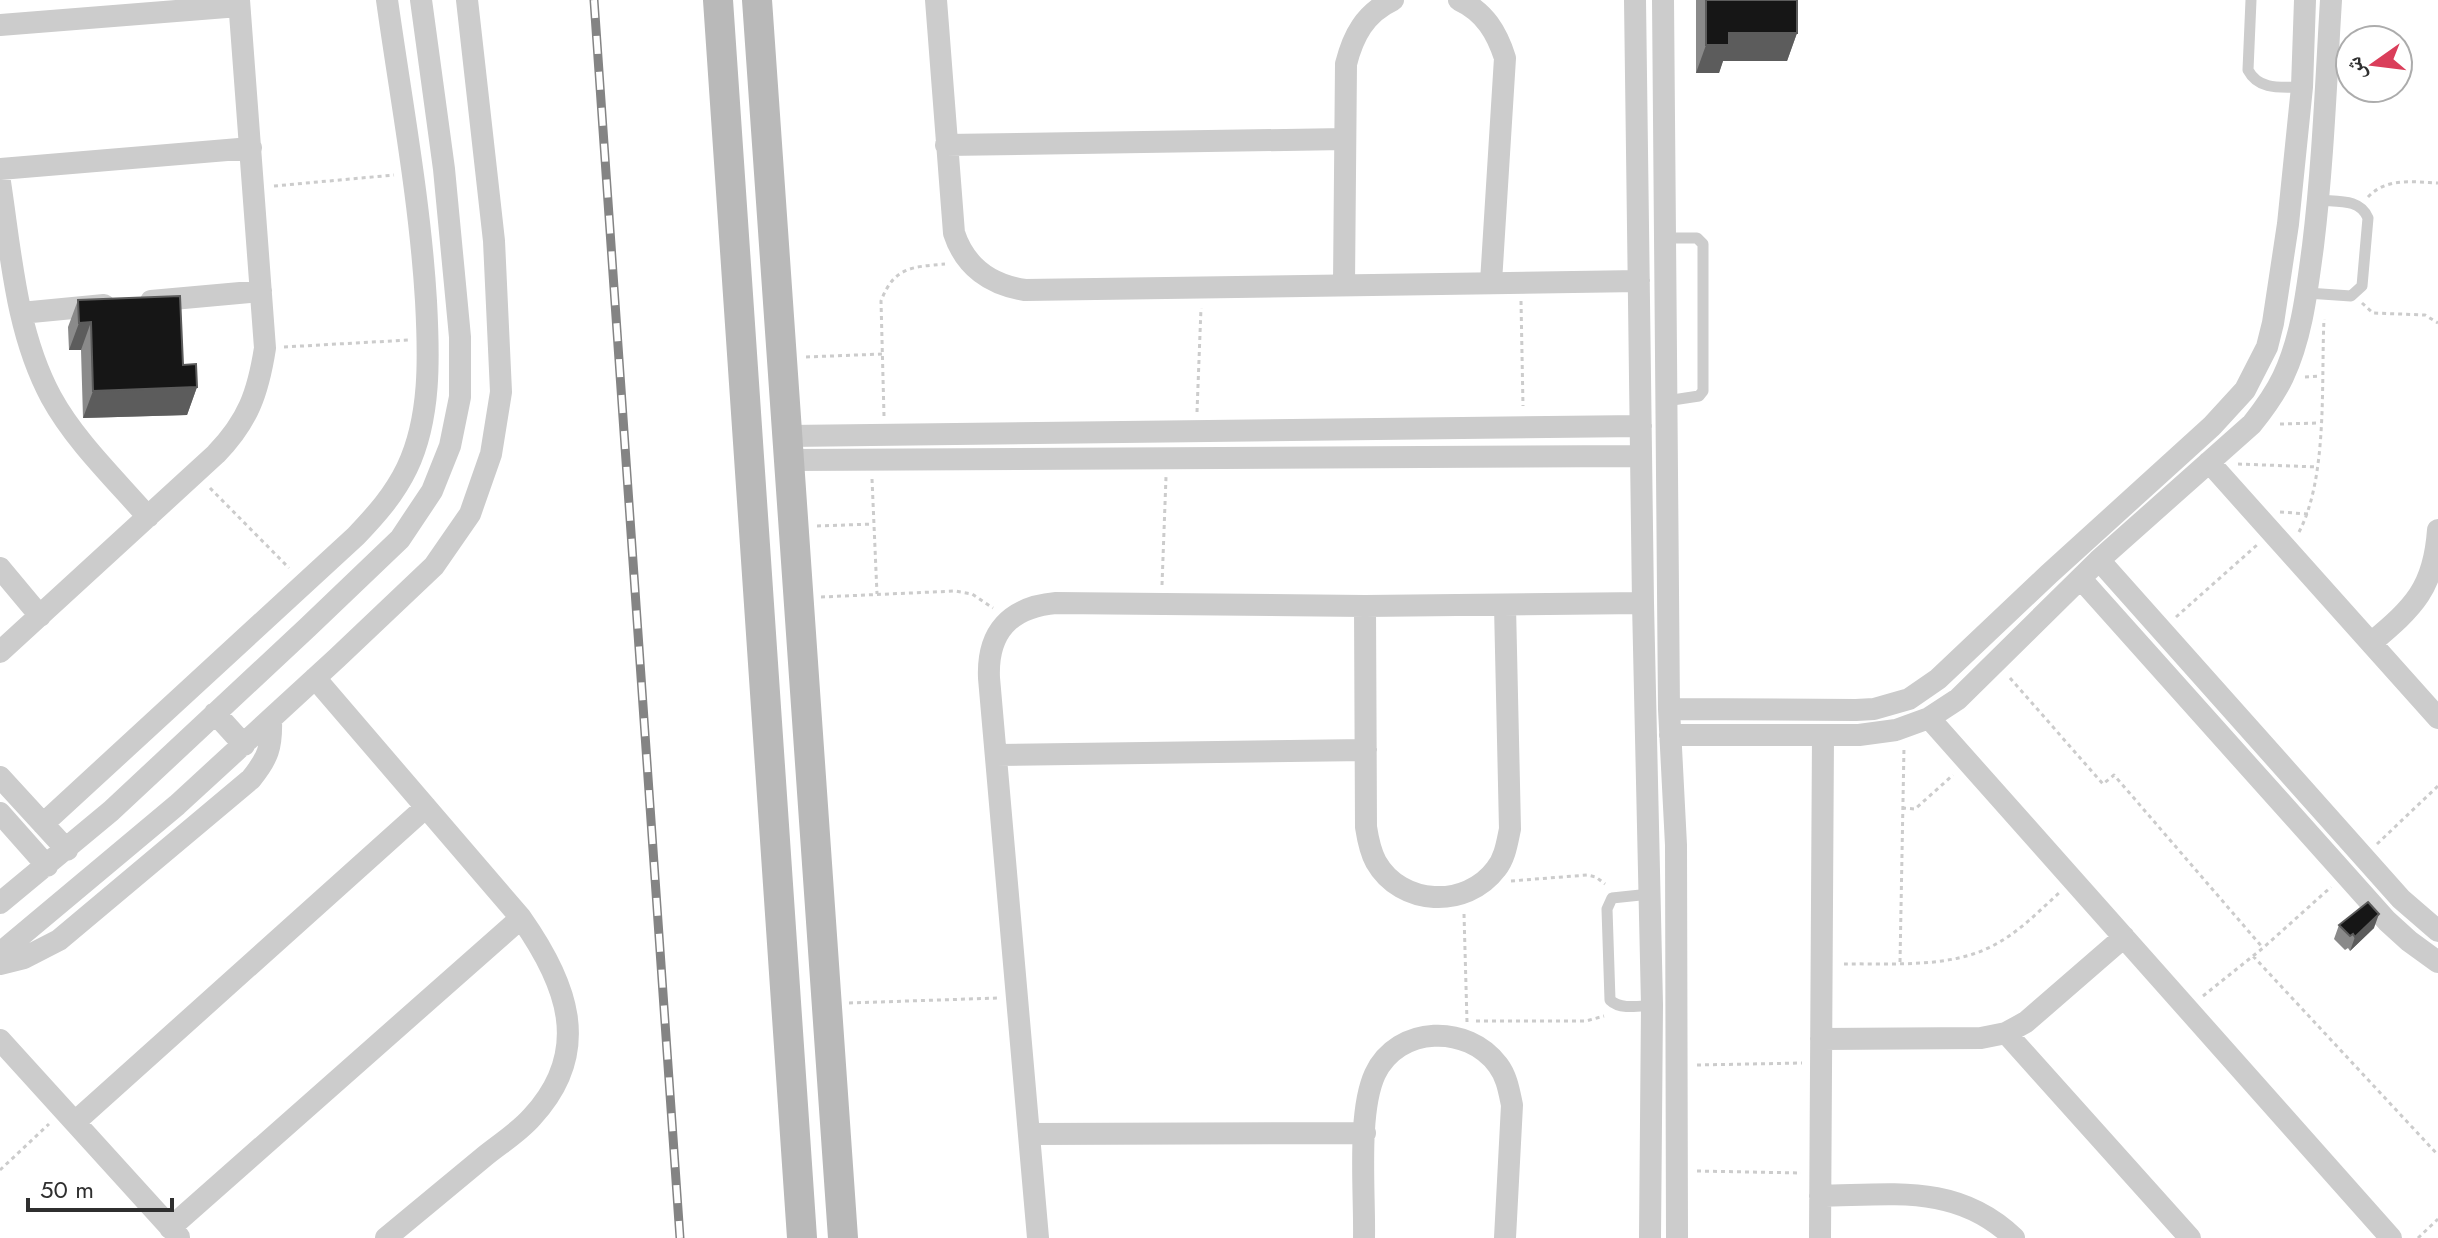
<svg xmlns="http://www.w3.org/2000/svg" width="2438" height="1238" font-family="Jost,'Noto Naskh Arabic',sans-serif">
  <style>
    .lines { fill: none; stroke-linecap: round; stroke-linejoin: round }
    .path { stroke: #ccc; stroke-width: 3; stroke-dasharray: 4 4; stroke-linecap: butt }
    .lane { stroke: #ccc; stroke-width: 11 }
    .street { stroke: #ccc; stroke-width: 22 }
    .secondary { stroke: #b9b9b9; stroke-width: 30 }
    .rail-casing { stroke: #848484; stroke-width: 9 }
    .rail { stroke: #fff; stroke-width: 6; stroke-dasharray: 18; stroke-linecap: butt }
    .wall { fill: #8a8a8a }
    .shaded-wall { fill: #5c5c5c }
    .building { fill: #161616; stroke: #5c5c5c; stroke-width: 2 }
  </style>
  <rect width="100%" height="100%" fill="#fff"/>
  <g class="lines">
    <!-- path -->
    <path class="path" d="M274,186L394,175
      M2368,197C2387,177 2413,182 2438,183
      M1521,301L1523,406
      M2362,303L2373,313L2425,315L2438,323
      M284,347L409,340
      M806,357L882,354
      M2305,377L2321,376
      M1197,412L1201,308
      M884,416L881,301C894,267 911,267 945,264
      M2280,424L2320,423
      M2238,464L2318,467
      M872,479L877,594
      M210,488L289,568
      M2280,512L2308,514
      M817,526L873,524
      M2299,532C2328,477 2321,382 2324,319
      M1162,585L1166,477
      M821,597L955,591L972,594L993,608
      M2176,617L2257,545
      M2010,678L2103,784L2114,775L2263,948
      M1902,808L1915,809L1953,775
      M2377,844L2438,786
      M1511,881L1587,875L1596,877L1605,884
      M1464,914L1467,1022
      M2253,956L2438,1155
      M1900,962L1904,747
      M1844,964C1893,963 1952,969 1996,944C2020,931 2039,911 2059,893
      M2203,996L2263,948L2331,887
      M849,1003L998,998
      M1476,1021H1586L1604,1016
      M1697,1065L1802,1063
      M0,1170L49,1124
      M1697,1171L1801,1173
      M2418,1238L2438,1219"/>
    <!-- lane -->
    <path class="lane" d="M2251,0L2248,70C2259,91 2282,87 2302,87
      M1665,238H1697L1703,244V391L1699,396L1666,401
      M2307,293L2351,296L2362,286L2368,218C2360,198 2337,202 2318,200
      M1650,894L1612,898L1607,909L1610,1000C1620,1010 1639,1006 1652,1005"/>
    <!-- street -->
    <path class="street" d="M936,0L954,233C965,267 991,285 1025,290L1639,281
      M1459,0C1485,12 1497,33 1505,58L1491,282
      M1635,0L1643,603L1652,1005L1650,1238
      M1663,0L1669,709L1676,845L1677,1238
      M0,25L239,6
      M946,145L1345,139
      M0,169L251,148
      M0,182C11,254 16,332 51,397C75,441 115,479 148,517
      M1344,284L1346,64C1353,36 1365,13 1393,0
      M151,301L261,291
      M21,313L104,305
      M788,436L1641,426
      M790,460L1641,456
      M2209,462L2438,718
      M2099,560L2401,899L2438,931
      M0,568L40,616
      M2081,579L2387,921L2409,941L2438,962
      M1365,606L1366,827C1368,840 1370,851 1376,862C1401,906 1466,909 1496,869C1505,858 1507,843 1510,829L1505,606
      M2371,643C2414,607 2434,588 2438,530
      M0,652L216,454C248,421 258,393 265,348L239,0
      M315,678L521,918C566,982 594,1050 532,1117C519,1132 501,1143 485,1156C452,1183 419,1211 386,1238
      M1669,709L1856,710L1874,709L1909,699L1938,679L2049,574L2212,426L2245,390L2267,347L2273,323L2288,224L2302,87L2305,0
      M215,713L244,745
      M1929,718L2391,1238
      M1670,735H1859L1896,730L1929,718L1958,699L2099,560L2252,424C2264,409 2275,394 2283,377C2302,337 2307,290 2313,246C2323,164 2326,82 2331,0
      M996,755L1366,750
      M0,777L67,850
      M0,813L47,866
      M43,824L356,536C376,515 394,495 407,468C431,418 429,356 426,301C420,200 401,100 387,0
      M0,903L111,811L308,627L400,539L432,491L450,446L460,397V337L444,169L421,0
      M0,953L177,805L337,658L434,566L470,514L491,454L501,392L494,241L467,0
      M0,964L24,958L59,940L251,779C268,758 272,747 271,720
      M2006,1033L2190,1238
      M1821,1039L1981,1038L2006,1033L2026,1022L2124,937
      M0,1040L179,1237
      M75,1122L426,807
      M1029,1134L1365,1133
      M1820,1196C1892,1195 1957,1183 2014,1238
      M170,1228L521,918
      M1038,1238L989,678C987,632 1010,607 1056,603L1365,606L1643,603
      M1364,1238C1365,1193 1357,1113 1375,1074C1398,1025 1468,1024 1498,1065C1507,1077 1509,1091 1512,1105L1505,1238
      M1820,1238L1823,735"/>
    <!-- secondary -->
    <path class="secondary" d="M718,0L802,1238
      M757,0L843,1238"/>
    <!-- rail casing -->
    <g class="rail-casing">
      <path id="rail" d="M594,0L680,1238"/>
    </g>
    <!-- rail -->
    <use href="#rail" class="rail"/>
  </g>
  <!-- wall -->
  <path class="wall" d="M1696,0H1797V33L1787,61H1723L1719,73H1696Z
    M78,300L183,365L197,387L187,415L83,418L81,350H69L68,327Z
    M2339,925L2374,928L2350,951L2348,948L2345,950L2334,939Z"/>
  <!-- shaded-wall -->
  <path class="shaded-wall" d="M1729,33H1797L1787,61H1723L1719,73H1696L1706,45Z
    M91,322L81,350H69L79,323Z
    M197,387L187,415L83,418L93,391Z
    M2379,914L2374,928L2350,951L2355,937Z"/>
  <!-- building -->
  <path class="building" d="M1706,0H1797V33H1729V45H1706Z
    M180,296L183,365L196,364L197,387L93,391L91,322L79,323L78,300Z
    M2368,902L2379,914L2355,937L2353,934L2350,936L2339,925Z"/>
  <!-- north arrow -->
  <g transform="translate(2374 64) rotate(256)"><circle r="38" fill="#ffffff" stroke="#acacac" stroke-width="2"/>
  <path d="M0-6L14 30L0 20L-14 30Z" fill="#da3e5a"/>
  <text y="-12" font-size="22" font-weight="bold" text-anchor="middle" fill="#2f2f2f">ش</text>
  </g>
  <!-- scale -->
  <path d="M28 1198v12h144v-12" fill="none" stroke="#2f2f2f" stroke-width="4"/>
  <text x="40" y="1198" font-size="24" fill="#2f2f2f" stroke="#ffffff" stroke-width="6" paint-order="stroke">50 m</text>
</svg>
